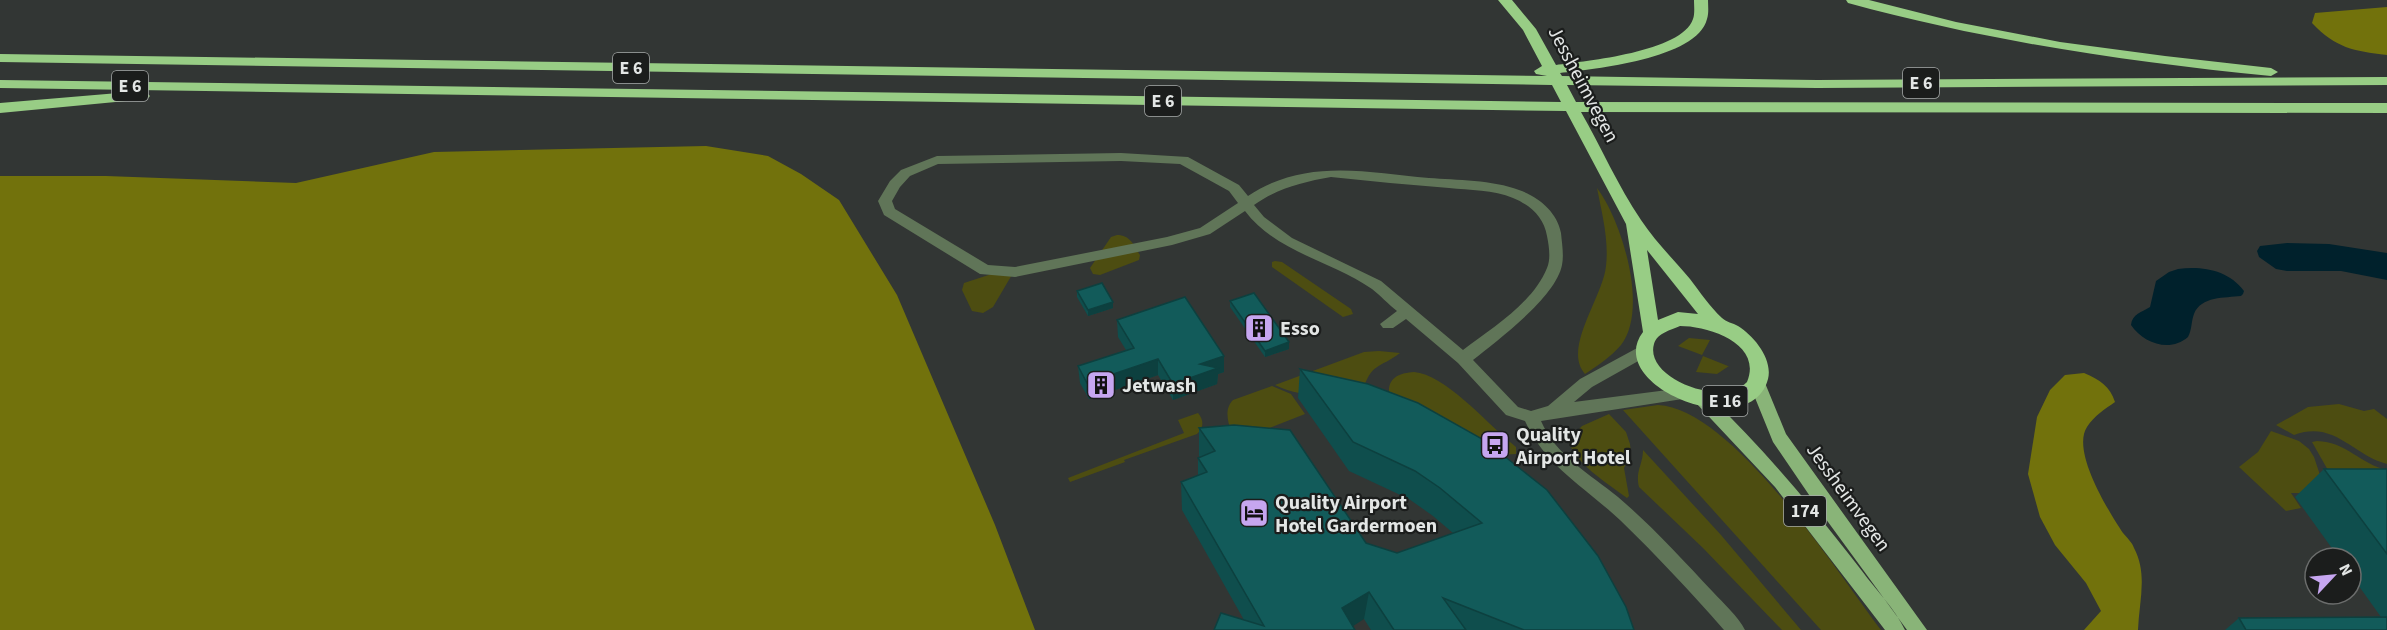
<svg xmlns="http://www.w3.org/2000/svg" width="2387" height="630" font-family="'Source Sans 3',sans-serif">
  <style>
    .green { fill: #4d4d11 }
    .forest { fill: #72720c }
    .water { fill: #00212c }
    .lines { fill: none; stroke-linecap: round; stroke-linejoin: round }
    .minor { fill: #607558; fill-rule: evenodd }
    .major { fill: #89b478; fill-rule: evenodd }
    .highway { fill: #98cd85; fill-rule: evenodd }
    .wall { fill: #0f4e4d }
    .shaded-wall { fill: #0d403f }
    .building { fill: #125b5a; stroke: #0d403f; stroke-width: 1.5 }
    .labels { text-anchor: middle; stroke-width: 4.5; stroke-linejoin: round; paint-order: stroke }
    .shield { fill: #1b1d1c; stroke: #a7aaa9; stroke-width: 1.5 }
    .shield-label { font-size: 18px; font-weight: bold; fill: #e3e6e5 }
    .street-label { font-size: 20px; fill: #e3e6e5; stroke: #1b1d1c }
    .poi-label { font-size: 20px; font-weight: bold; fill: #e3e6e5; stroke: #1b1d1c; text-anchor: start }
  </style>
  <rect width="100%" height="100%" fill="#323634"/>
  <!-- green -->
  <path class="green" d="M1597,188C1622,221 1649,309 1621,345C1611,357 1597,366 1585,374C1562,349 1603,297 1606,266C1609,240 1602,214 1597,188Z
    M1117,235C1130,235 1134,245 1140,255L1139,260L1100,275L1093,274L1090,268L1111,237Z
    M1275,261L1282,262L1351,309L1353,314L1343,317L1272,267V262Z
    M1007,269L1013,273L993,307L983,313L972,311L962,290L964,283Z
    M1689,338L1710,340L1702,355L1678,346Z
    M1379,351L1400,353C1379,369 1371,362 1362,393C1331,395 1304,399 1275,385L1364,352Z
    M1703,356L1728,366H1729L1717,374L1696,372Z
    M1414,372C1444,374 1486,422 1510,442L1516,447V454L1499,455L1389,393C1388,377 1400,373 1414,372Z
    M1272,386L1291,394L1305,414L1262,431L1231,432C1228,421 1224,409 1233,400Z
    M2339,404L2364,411L2374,409L2387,419V464C2352,455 2335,420 2294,435L2276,425L2308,407Z
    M1658,405C1733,409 1837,572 1881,630H1821L1623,410Z
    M1198,413C1204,420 1204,428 1197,434L1124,460L1125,462L1070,482L1068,478L1184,433L1178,420Z
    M1609,414L1626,432L1630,444L1631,454L1624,468L1629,496L1627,498C1610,485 1572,462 1569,440L1582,426Z
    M2271,431L2299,441L2309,449L2314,457L2322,481L2335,493H2291L2301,508L2286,511L2239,467L2258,452Z
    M2317,441C2347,442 2360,464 2387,470L2329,472L2312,442Z
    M1643,450L1721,535L1801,630H1782L1703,548L1639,487C1635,471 1643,465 1643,450Z"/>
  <!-- forest -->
  <path class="forest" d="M2387,7V55C2353,51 2336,48 2312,23L2315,13Z
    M706,146L768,156L801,174L839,200L897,295L995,525L1035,630H0V176H106L296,183L434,152Z
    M2084,373C2100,380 2110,386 2115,402C2105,409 2094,416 2087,427C2071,451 2109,512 2123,533C2127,538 2132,542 2134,548C2148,574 2139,602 2138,630H2084L2101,611L2086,583L2055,545L2040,517L2028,474L2037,417L2050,390L2065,375Z"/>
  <!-- water -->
  <path class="water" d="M2287,243L2329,244L2387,253V280L2341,271H2287L2276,269L2259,257L2257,251L2260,246Z
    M2178,269C2203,266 2228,270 2244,291L2243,294L2241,296C2225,298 2201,296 2194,314C2191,322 2192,330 2188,337C2170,353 2143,343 2131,325C2132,314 2142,312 2150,307L2156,281L2169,272Z"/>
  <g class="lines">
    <!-- minor -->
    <path class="minor" d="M1121,153L1188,157L1239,185L1248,196C1305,158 1365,172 1429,178C1456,180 1493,180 1519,190C1539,197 1557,212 1561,233C1562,244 1564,255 1562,265C1556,297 1498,340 1473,360L1518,407L1531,411L1548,406L1580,379L1639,347H1649L1652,351L1649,355L1592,387L1574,402L1683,388L1689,390L1691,394L1689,398L1541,421C1556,456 1590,474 1618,497C1652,526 1682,559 1713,592C1723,603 1738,616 1745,630H1724C1691,592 1656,555 1620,520C1585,487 1545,466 1525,421L1506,415L1458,363L1406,319L1393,328H1383L1380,324L1397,311C1388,304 1380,295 1372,289C1330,260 1277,253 1245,211L1210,234L1172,245L1015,277L980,274L884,215L878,201L890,181L901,170L937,156ZM1121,161L1180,164L1229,191L1238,203L1200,228L1167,237L1015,267L988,265L895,209L892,201L900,187L910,176L938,164ZM1331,177C1370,181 1410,185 1449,188C1469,190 1494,190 1513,198C1530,205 1544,217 1547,236C1549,246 1551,259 1547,268C1533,303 1492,328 1463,350L1381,281L1292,238L1264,217L1254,205C1278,188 1303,182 1331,177Z"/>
    <!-- major -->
    <path class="major" d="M1757,377L1763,379L1765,383L1786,434L1927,630H1907L1820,511L1773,442L1749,383L1751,379Z
      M1703,394L1709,396C1765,450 1814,509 1862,571C1876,590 1895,609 1905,630H1885L1775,487L1697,404L1695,400L1697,396Z"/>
    <!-- highway -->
    <path class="highway" d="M1498,0H1512L1536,29L1556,65C1586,61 1682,52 1693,19C1695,14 1694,5 1694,0H1708C1708,6 1709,13 1707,19C1697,59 1594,69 1560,73L1562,76L1817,80L2387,77V85L1817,88L1567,85L1576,102L2387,103V113L1581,112C1601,147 1618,186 1641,220C1655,241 1674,260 1690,279C1700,292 1710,307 1722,318C1726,322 1733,323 1738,326C1754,336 1773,359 1768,379C1751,445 1602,386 1643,332L1626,224L1566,111L0,88V80L1561,102L1552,85L0,62V54L1547,76L1536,74L1534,71L1542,66L1523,30ZM1647,250L1698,314L1678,312L1658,320ZM1680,326C1708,326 1763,343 1747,382C1721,408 1644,378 1654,344C1657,333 1671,330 1680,326Z
      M1846,0H1869L1956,22L2060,42L2165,56L2271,68L2278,72L2271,76C2128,62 1987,41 1848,3Z
      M142,91L147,93L150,96L147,99L0,113V103Z"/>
  </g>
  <!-- wall -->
  <path class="wall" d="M1077,291L1113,308L1088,316L1077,297Z
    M1230,301L1289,342V349L1265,357L1230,307Z
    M1117,320L1224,372L1218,374L1217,384L1173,400L1158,375L1089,399L1080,383L1078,366L1126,350L1118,337Z
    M1300,369L1634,630H1371L1364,619L1214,630L1244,620L1182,510L1181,482L1198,476V458L1200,457L1199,456V428L1366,543L1397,553L1453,533L1433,516L1409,499L1349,471L1298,398Z
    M2324,469H2387V630H2225L2239,618L2381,617L2351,575V558H2339L2295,497Z"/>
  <!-- shaded-wall -->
  <path class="shaded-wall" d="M1113,302V308L1088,316V310Z
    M1289,342V349L1265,357V351Z
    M1224,356V372L1218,374L1217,384L1173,400V384L1200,364Z
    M1158,359V375L1089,399L1087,383Z
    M1369,592L1364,619L1347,630L1342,608Z"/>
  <!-- building -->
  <path class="building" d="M1102,283L1113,302L1088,310L1077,291Z
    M1254,293L1289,342L1265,351L1230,301Z
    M1185,297L1224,356L1200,364L1218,368L1173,384L1158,359L1087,383L1078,366L1134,348L1117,320Z
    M1300,369L1368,384L1418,403L1484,440L1547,490L1598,556L1626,607L1634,630H1524L1443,598L1466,630H1394L1369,592L1342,608L1355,630H1214L1221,613L1264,626L1181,482L1207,472L1198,458L1215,451L1199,428L1234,425L1290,430L1366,543L1397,553L1482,523L1440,488L1415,471L1353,442Z
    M2324,469H2387V554Z
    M2387,617V630H2246L2239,618Z"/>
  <!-- icons -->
  <defs>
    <g id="building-square" transform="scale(1.5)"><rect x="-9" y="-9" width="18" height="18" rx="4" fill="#c6a6f0" stroke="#1b1d1c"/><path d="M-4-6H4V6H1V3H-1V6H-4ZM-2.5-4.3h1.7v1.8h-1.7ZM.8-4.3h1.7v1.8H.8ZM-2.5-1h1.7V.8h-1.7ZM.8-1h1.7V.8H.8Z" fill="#111"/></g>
    <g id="bus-square" transform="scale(1.5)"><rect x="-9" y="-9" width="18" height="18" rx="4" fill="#c6a6f0" stroke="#1b1d1c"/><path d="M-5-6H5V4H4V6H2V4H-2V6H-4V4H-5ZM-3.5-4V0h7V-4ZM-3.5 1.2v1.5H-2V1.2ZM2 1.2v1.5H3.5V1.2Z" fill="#111"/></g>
    <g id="hotel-square" transform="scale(1.5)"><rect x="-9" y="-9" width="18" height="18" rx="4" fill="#c6a6f0" stroke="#1b1d1c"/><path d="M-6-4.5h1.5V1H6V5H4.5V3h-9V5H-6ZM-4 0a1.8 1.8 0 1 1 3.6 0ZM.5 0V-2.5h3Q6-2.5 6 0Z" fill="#111"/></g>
  </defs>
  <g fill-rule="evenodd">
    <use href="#building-square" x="1259" y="328"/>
    <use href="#building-square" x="1101" y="385"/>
    <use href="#bus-square" x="1495" y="445"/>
    <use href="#hotel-square" x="1254" y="513"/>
  </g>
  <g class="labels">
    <!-- shield labels -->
    <g class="shield">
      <rect x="613" y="53" width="36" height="30" rx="4.5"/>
      <rect x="1903" y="68" width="36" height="30" rx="4.5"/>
      <rect x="112" y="71" width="36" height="30" rx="4.5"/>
      <rect x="1145" y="86" width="36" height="30" rx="4.5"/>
      <rect x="1702.5" y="386" width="45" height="30" rx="4.5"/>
      <rect x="1784" y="496" width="42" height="30" rx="4.5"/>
    </g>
    <g class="shield-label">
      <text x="631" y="74">E 6</text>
      <text x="1921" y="89">E 6</text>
      <text x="130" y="92">E 6</text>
      <text x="1163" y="107">E 6</text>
      <text x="1725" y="407">E 16</text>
      <text x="1805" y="517">174</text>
    </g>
    <!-- street labels -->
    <g class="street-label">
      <text transform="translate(1584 84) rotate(62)" y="7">Jessheimvegen</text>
      <text transform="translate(1849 497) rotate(54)" y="7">Jessheimvegen</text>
    </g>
    <!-- poi labels -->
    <g class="poi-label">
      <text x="1280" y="335">Esso</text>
      <text x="1122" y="392">Jetwash</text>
      <text x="1516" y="441">Quality<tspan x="1516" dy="23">Airport Hotel</tspan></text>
      <text x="1275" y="509">Quality Airport<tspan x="1275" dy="23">Hotel Gardermoen</tspan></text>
    </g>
  </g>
  <!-- north arrow -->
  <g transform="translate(2333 576) rotate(64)"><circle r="28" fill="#1b1d1c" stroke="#6b6d6c" stroke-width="1.5"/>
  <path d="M0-4.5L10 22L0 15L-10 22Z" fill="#c6a6f0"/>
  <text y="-9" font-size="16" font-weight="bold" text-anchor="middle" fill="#e3e6e5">N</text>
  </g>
</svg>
